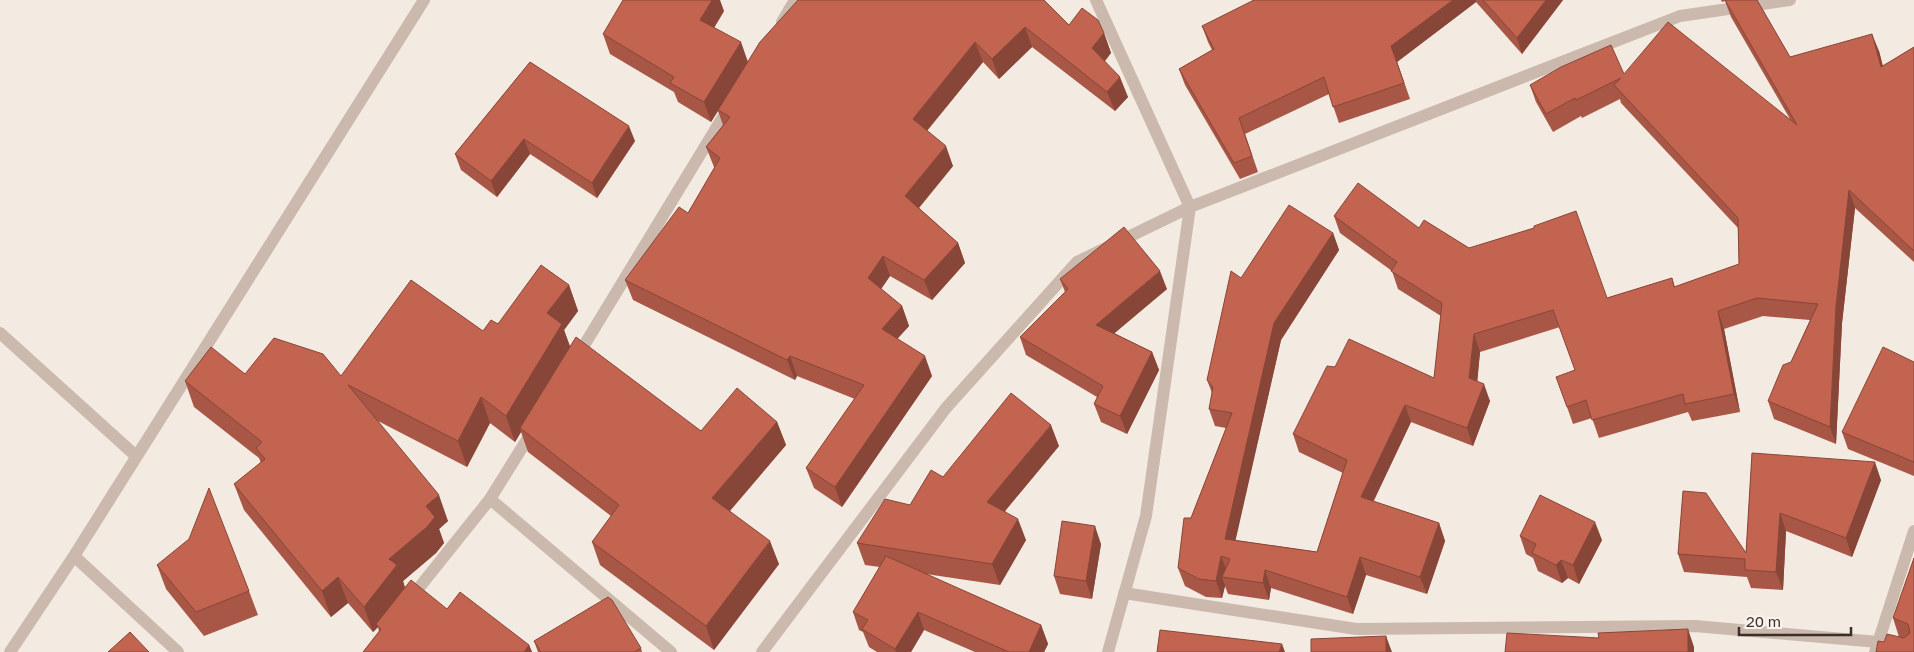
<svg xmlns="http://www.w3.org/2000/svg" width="1914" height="652" font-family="'Golos Text',sans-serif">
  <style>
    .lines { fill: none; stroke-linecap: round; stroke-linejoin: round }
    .minor { stroke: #cbb9ad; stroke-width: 12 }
    .wall { fill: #a85645 }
    .shaded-wall { fill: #884638 }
    .building { fill: #c36450; stroke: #884638 }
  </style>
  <rect width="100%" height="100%" fill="#f3eae1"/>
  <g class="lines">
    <!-- minor -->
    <path class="minor" d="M1096,0L1190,207L1146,516L1108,652
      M782,22L795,0
      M0,333L136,456
      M577,357L729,107
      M490,499L671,652
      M74,556L178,652
      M1124,593L1356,629L1695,626L1878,642L1911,652
      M410,599L490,499L533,430
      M10,652L74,556L424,0
      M762,652L946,408L1077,262L1190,207L1680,16L1790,0
      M1875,652L1914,531"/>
  </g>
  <!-- wall -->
  <path class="wall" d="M1252,0H1563L1522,54L1476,2L1397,62L1410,99L1339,123L1329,94L1245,134L1258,172L1240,179L1185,85L1179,69L1212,50L1208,42L1202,26L1253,1Z
    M1721,0H1757L1790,57L1879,51L1883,66L1914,47V262L1855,208L1842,323L1836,444L1774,419L1768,401L1791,362L1810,320L1763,316L1724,329L1740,412L1692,421L1688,412L1599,438L1592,418L1573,424L1567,407L1575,370L1560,327L1480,352L1477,381L1490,401L1473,446L1411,422L1373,502L1439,523L1445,541L1427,594L1366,575L1353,614L1271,588L1269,600L1228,594L1225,586L1222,598L1206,597L1185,586L1178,568L1191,518L1226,428L1215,426L1209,409L1212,393L1207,380L1241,278L1333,233L1339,250L1281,340L1235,540L1317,552L1343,473L1299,452L1293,434L1335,367L1434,378L1441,316L1398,289L1392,271L1340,233L1334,216L1419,228L1469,248L1607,298L1672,278L1675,287L1739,264L1738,228L1621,103L1620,99L1582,118L1581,116L1553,132L1536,102L1530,85L1624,74L1790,119L1731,17L1725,1L1722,2Z
    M724,11L714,28L748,62L760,42L1069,25L1104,33L1111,53L1105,61L1128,97L1115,111L1032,47L999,79L983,62L927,131L953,166L919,208L958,243L965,263L932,300L890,276L881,289L902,306L909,326L897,339L932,376L842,507L814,488L806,468L855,399L797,376L795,380L633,300L625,280L688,213L715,168L714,167L706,147L723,125L718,111L711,122L678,102L674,92L610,54L603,34Z
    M530,62L635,141L597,198L530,154L497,197L461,170L455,154Z
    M1060,279L1167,289L1114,333L1152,352L1159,370L1127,434L1101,422L1094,404L1097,397L1026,355L1020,337L1065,292Z
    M569,285L578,311L564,330L570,346L701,431L777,422L786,445L730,511L779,564L714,650L600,565L592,542L611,516L528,452L521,432L515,442L490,423L467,467L378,421L448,521L439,529L444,543L436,553L403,581L405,588L447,609L529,645L532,652H363L379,632L378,627L373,632L348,603L331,617L244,510L234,484L261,463L259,458L194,407L185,381L245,374L341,376L483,331Z
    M1914,362V476L1848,449L1842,432Z
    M1059,446L1005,511L1026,540L1000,585L926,574L1041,625L1048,644L1044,652H975L924,630L911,652H877L869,647L863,632L859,630L853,612L880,567L865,565L857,543L910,505L943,477Z
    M1752,453L1881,480L1852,557L1786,531L1783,590L1751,588L1747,577L1684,572L1678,554L1746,553Z
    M1520,536L1602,540L1579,584L1568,578L1562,583L1538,571L1533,558L1526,554Z
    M1101,544L1092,599L1060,594L1054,576Z
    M1914,558V652L1884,642L1899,637L1893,618Z
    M157,565L249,591L258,615L204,636L166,589Z
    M534,641L641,648L642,652H538Z"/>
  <!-- shaded-wall -->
  <path class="shaded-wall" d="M712,0H720L724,11L707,39L700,20Z
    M1453,0H1476V2L1397,62L1410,99L1391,46Z
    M1546,0H1563L1522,54L1517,38Z
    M1025,27L1032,47L999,79L992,59Z
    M1104,33L1111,53L1099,68L1092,48Z
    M1872,34L1879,51L1887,84L1881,67Z
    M741,42L748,62L711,122L704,102Z
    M975,42L983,62L920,139L913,119Z
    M1120,77L1128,97L1115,111L1107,92Z
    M629,126L635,141L597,198L592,183Z
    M524,139L530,154L497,197L491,181Z
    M946,146L953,166L912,216L905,196Z
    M1849,190L1855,208L1842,323L1836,444L1830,427L1836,306Z
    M1333,233L1339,250L1281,340L1232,556L1225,539L1274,323Z
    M958,243L965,263L932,300L924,280Z
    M883,256L890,276L875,298L868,278Z
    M1160,271L1167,289L1103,343L1096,325Z
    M569,285L578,311L564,330L571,350L520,428L521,432L515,442L506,416L547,313Z
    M902,306L909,326L889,348L882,329Z
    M1718,311L1724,329L1740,412L1734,394Z
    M1474,334L1480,352L1476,396L1469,378Z
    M1152,352L1159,370L1127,434L1120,416Z
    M790,356L797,376L795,380L787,360Z
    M925,356L932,376L842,507L835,487Z
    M1484,384L1490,401L1473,446L1467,428Z
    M481,397L490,423L467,467L458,441Z
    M1405,405L1411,422L1367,515L1361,497Z
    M777,422L786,445L721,521L712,498Z
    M1051,425L1059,446L995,523L987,502Z
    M1875,462L1881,480L1852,557L1846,538Z
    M439,495L448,521L439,529L444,543L436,553L403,581L406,591L376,624L378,627L373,632L364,607L389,559L426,506Z
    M1780,513L1786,531L1783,590L1776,572Z
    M1018,519L1026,540L1000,585L992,564Z
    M1595,522L1602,540L1579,584L1573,565Z
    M1439,523L1445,541L1427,594L1420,577Z
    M1095,526L1101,544L1092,599L1086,581Z
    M770,541L779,564L714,650L706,626Z
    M1221,556L1228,574L1222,577L1225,586L1222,598L1216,581Z
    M1360,557L1366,575L1353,614L1347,597Z
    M1561,560L1568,578L1562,583L1556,565Z
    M1265,570L1271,588L1269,600L1263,583Z
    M338,577L348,603L331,617L322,591Z
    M918,612L924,630L911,652H896L895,649Z
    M1041,625L1048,644L1044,652H1029Z
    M1688,629L1694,647V652H1688Z
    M1386,636L1392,652H1386Z
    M1282,644L1285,652H1279Z
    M529,645L532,652H524Z"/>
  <!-- building -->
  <path class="building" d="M623,0H712L700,20L741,42L704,102L670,83L674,77L603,34Z
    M798,0H1044L1069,25L1082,8L1098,20L1104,33L1092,48L1120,77L1107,92L1025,27L992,59L975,42L913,119L946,146L905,196L958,243L924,280L883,256L868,278L902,306L882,329L925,356L835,487L806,468L864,385L790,356L787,360L625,280L679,207L688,213L720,158L706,147L730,117L718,110L760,42Z
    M1254,0H1453L1391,46L1404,83L1333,107L1324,77L1239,118L1252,156L1234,163L1179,69L1214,49L1202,26Z
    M1483,0H1546L1517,38Z
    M1725,0H1757L1790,57L1872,34L1881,67L1914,47V251L1849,190L1836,306L1830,427L1768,401L1783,365L1791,362L1818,304L1757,298L1718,311L1734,394L1685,404L1683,394L1592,420L1586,400L1567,407L1556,377L1575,370L1553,310L1474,334L1469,378L1484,384L1467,428L1405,405L1361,497L1439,523L1420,577L1360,557L1347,597L1265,570L1263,583L1222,577L1230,559L1221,556L1216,581L1199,579L1178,568L1184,518H1191L1232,413L1209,409L1213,387L1207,380L1231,271L1241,278L1289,205L1333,233L1274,323L1225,539L1317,552L1347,460L1293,434L1327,366L1335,367L1349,339L1434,378L1442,303L1391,271L1397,262L1334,216L1358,183L1419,228L1424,220L1469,248L1534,228V226L1576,211L1607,298L1672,278L1674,287L1739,264L1738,218L1614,85L1621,78L1576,100L1575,98L1546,114L1530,85L1561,67L1611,45L1624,74L1668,22L1797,125Z
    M530,62L629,126L592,183L524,139L491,181L455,154Z
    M1124,227L1160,271L1096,325L1152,352L1120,416L1094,404L1103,386L1020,337L1068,289L1060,279Z
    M541,265L569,285L547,313L562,324L506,416L481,397L458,441L348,385L439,495L426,506L435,517L427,527L389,559L397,565L364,607L338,577L322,591L234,484L265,459L256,448L262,442L185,381L211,347L245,374L274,338L323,354L341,376L411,280L483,331L491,320L498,324Z
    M576,337L701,431L737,388L777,422L712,498L770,541L706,626L592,542L619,505L520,428Z
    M1883,347L1914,362V462L1842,432Z
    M1011,393L1051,425L987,502L1018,519L992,564L857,543L885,499L910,505L931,470L943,477Z
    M1752,453L1875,462L1846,538L1780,513L1776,572L1745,570V559L1678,554L1683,491L1706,493L1746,553Z
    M209,488L249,591L196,612L157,565L189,539Z
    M1540,495L1595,522L1573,565L1561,560L1556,565L1532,553L1536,544L1520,536Z
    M1062,521L1095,526L1086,581L1054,576Z
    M886,556L1041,625L1029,652H1009L918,612L895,649L862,629L868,620L853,612Z
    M1914,558V652H1876L1878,641L1884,642L1887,634L1904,638L1910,633L1908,624L1893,618Z
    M411,580L447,609L460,592L529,645L524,652H363L381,629L376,624Z
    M608,597L612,600L641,648L634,652H541L534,641Z
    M1688,629V652H1505L1507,633L1599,638L1598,633Z
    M1160,630L1282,644L1279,652H1157Z
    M130,632L149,652H108Z
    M1386,636V652H1311V639Z"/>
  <!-- scale -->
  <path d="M1739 627v8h112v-8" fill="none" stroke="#3a2f2b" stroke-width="2.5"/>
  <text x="1746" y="627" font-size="15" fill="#3a2f2b" stroke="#faf4ee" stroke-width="4" paint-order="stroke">20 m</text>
</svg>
